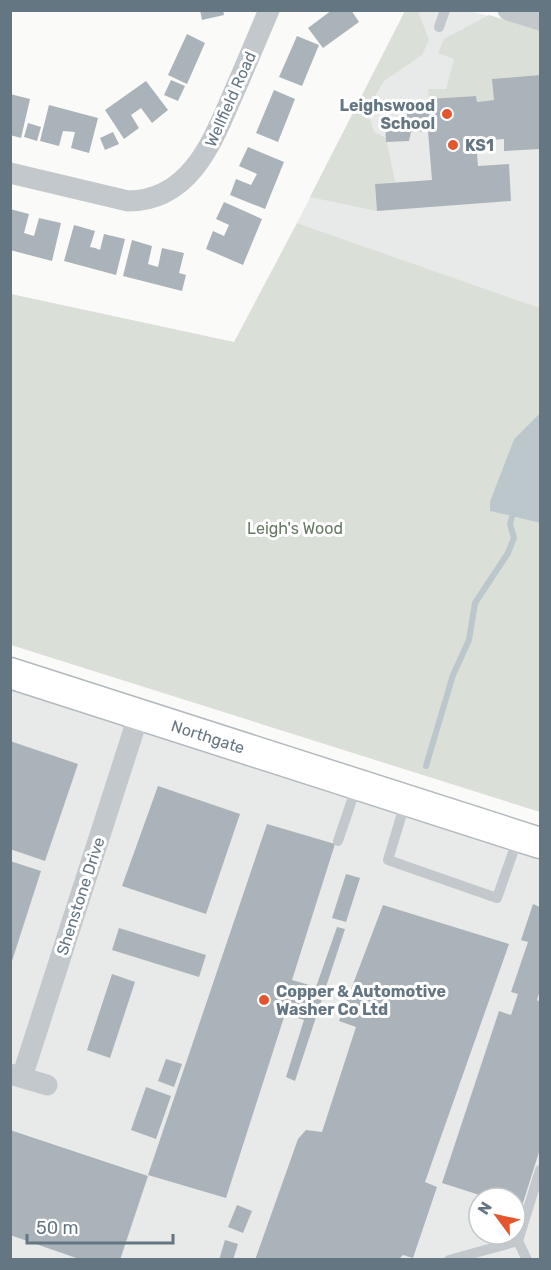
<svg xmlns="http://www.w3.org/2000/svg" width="551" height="1270" font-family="Rubik,sans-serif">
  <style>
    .built { fill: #e8e9e9; fill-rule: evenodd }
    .green { fill: #dadfd7 }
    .water { fill: #bbc7cb }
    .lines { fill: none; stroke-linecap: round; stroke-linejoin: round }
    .stream { stroke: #bbc7cb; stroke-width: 6 }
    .building { fill: #aab3b9 }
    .secondary-casing { stroke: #b3babf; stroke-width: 33 }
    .service { stroke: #c3c8cc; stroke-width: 10 }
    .minor { stroke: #c3c8cc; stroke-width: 21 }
    .secondary { stroke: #fff; stroke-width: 30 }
    .poi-dot { fill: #e4572e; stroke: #fff; stroke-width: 2 }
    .labels { text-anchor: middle; stroke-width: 6; stroke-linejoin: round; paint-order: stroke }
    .street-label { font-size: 16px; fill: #657683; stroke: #fff }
    .poi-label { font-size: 16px; font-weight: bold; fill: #657683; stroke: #fff; text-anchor: start }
    .park-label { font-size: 16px; fill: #687a64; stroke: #fff }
  </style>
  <rect width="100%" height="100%" fill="#fafaf8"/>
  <!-- built -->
  <path class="built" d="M405,11H470L540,30V308L297,223Z
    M10,688L540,858V1259H11ZM479,1198H515V1234H479Z"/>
  <!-- green -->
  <path class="green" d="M405,11H418L429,40L422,55L384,81L367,110L374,132L386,138L395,182L375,184L377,211L310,197Z
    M489,15L540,30V75L493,79L494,100L477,102L476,96L429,99L428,89H446L454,59L438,53L444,39Z
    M297,223L540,308V413L514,439L490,501L491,511L540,523V812L11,645V294L234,342Z"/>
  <!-- water -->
  <path class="water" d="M540,413V523L490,511V501L514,439Z"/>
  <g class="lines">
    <!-- stream -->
    <path class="stream" d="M426,766L453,675L469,640L475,603L508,553L514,538L510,524L512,517"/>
  </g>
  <!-- building -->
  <path class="building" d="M200,10H223L224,15L202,20Z
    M332,10H351L359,22L323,48L308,28Z
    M187,34L205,43L187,84L168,75Z
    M297,36L319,45L302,86L279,77Z
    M540,75V149L504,151V139L476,141L478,166L509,164L511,201L377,211L375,184L432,180L428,131L411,132L409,141L386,142L385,119L407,117V110L430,109L429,99L476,96L477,102L494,100L492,79Z
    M171,80L185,86L178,101L164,95Z
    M146,81L168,110L152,123L141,108L131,115L139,128L124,139L105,110Z
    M274,90L295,99L278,142L256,133Z
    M10,94L30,99L21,138L10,135Z
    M49,105L98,118L89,153L71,148L75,132L63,131L59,146L40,141Z
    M28,123L41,127L37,141L24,137Z
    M113,132L119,144L105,150L100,138Z
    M248,147L284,162L265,209L230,195L236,179L251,185L257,174L239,166Z
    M224,202L262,219L243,265L206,249L213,231L224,236L229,225L216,219Z
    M10,209L29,214L24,233L34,236L39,218L61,223L52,261L10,250Z
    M74,225L95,231L90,247L95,248L100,250L104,234L125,239L116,275L64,261Z
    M132,240L152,246L148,264L158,267L162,248L184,253L179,273L186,275L182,291L123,276Z
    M10,741L78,764L45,861L10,849Z
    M158,786L240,814L206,914L122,886Z
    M267,824L335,844L292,980L316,987L337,927L345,929L295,1081L286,1077L304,1020L285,1014L226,1198L148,1175Z
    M10,861L41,871L11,964H10Z
    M346,874L360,878L346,922L332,918Z
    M533,904L540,907V990L537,1000L540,1002V1149L521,1209L515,1207V1198H489L442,1183L499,1011L511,1015L518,994L511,992L528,942L521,940Z
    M383,905L509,944L425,1182L437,1187L413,1258L403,1255L398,1260H255L298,1139L306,1130L322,1132L356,1027L339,1021Z
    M119,928L206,955L199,977L112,950Z
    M112,974L135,982L110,1058L87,1050Z
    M166,1059L182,1064L174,1087L158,1081Z
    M146,1087L171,1096L156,1139L131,1130Z
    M10,1130L148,1176L120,1260H82L10,1235Z
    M237,1205L252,1211L243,1233L228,1227Z
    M225,1240L238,1244L233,1260H219Z"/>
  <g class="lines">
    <!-- secondary casing -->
    <g class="secondary-casing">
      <g id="secondary">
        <path id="s1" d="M10,673L540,843"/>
      </g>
    </g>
    <!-- service -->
    <path class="service" d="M439,27L445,10
      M406,800L388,860L497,898L518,838
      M338,841L357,785
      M449,1260L518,1241
      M527,1260L518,1241L540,1170"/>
    <!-- minor -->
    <path class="minor" d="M508,10L540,20
      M10,173L128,201C191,201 213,140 234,92C246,65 257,38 269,10
      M10,1074L47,1085
      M22,1077L139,714"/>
    <!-- secondary -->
    <use href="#secondary" class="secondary"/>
  </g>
  <!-- markers -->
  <g class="poi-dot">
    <circle cx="447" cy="114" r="6"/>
    <circle cx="453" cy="145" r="6"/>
    <circle cx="264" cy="1000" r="6"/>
  </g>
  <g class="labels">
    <!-- street labels -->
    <g class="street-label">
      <text transform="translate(230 99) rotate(-66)" y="6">Wellfield Road</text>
      <text dy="6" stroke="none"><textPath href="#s1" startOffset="208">Northgate</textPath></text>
      <text transform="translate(80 896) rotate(-72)" y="6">Shenstone Drive</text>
    </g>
    <!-- poi labels -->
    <g class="poi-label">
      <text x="435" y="111" text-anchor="end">Leighswood<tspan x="435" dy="18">School</tspan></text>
      <text x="465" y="151">KS1</text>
      <text x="276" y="997">Copper &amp; Automotive<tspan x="276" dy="18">Washer Co Ltd</tspan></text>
    </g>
    <!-- park labels -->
    <g class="park-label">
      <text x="295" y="534">Leigh's Wood</text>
    </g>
  </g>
  <!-- border -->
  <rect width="551" height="1270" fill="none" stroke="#657683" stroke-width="24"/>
  <!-- north arrow -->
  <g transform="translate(497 1216) rotate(303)"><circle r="28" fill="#ffffff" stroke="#c1c8cd" stroke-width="1.5"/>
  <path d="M0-4.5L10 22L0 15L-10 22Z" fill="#e4572e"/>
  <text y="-9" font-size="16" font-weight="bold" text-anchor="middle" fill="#657683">N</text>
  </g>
  <!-- scale -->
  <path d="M27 1234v9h146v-9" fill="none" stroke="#657683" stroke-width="3"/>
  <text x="36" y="1234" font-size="18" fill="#657683" stroke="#ffffff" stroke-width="4.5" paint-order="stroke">50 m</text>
</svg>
